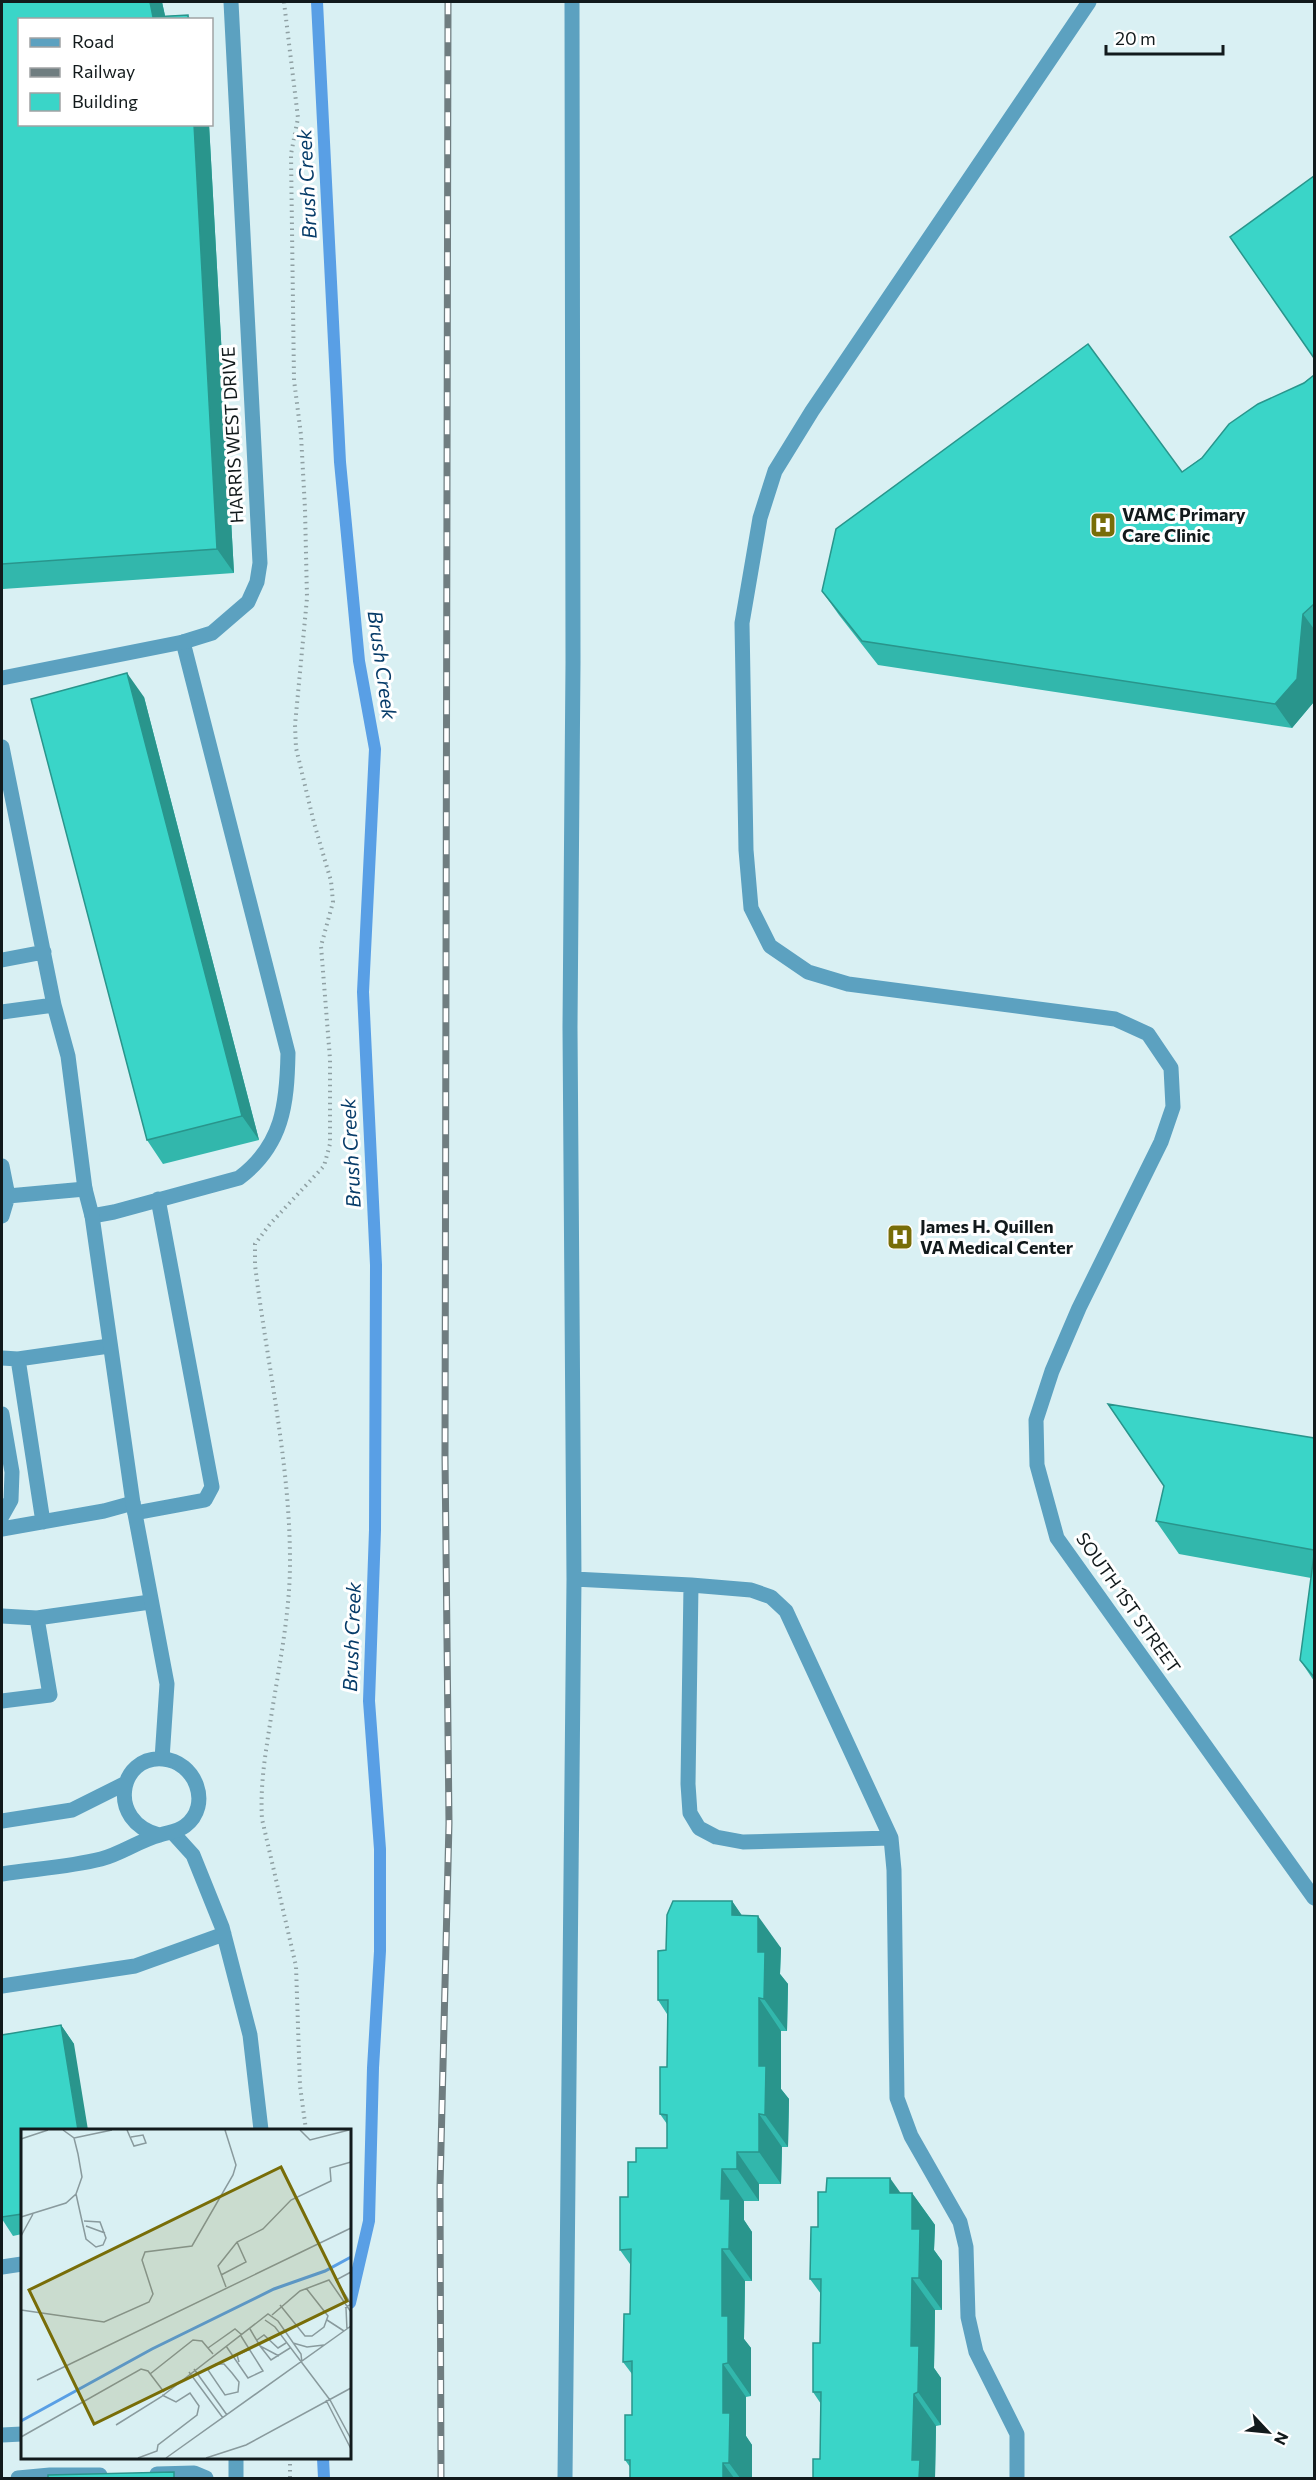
<svg xmlns="http://www.w3.org/2000/svg" width="1316" height="2480" font-family="Commissioner,sans-serif">
  <style>
    .lines { fill: none; stroke-linecap: round; stroke-linejoin: round }
    .stream { stroke: #599fe5; stroke-width: 12 }
    .path { stroke: #8fa0a3; stroke-width: 4; stroke-dasharray: 1.5 4.5; stroke-linecap: butt }
    .service { stroke: #5ca1c0; stroke-width: 15 }
    .minor { stroke: #5ca1c0; stroke-width: 15 }
    .rail-casing { stroke: #6f7d80; stroke-width: 7 }
    .rail { stroke: #fff; stroke-width: 4.5; stroke-dasharray: 14; stroke-linecap: butt }
    .wall { fill: #32b7ac }
    .shaded-wall { fill: #29958c }
    .building { fill: #3ad5c8; stroke: #29958c; stroke-width: 1.5 }
    .labels { text-anchor: middle; stroke-width: 6; stroke-linejoin: round; paint-order: stroke }
    .street-label { font-size: 18px; fill: #121a1c; stroke: #fff }
    .poi-label { font-size: 18px; font-weight: bold; fill: #121a1c; stroke: #fff; text-anchor: start }
    .water-label { font-size: 20px; font-style: italic; fill: #073c69; stroke: #fff }
    .inset-river { fill: none; stroke: #599fe5; stroke-width: 3 }
    .inset-road { fill: none; stroke: #899a9d; stroke-width: 1.5 }
    .view { fill: #786d08; fill-opacity: 0.15; stroke: #786d08; stroke-width: 3 }
    .inset-edge { fill: none; stroke: #121a1c; stroke-width: 3 }
  </style>
  <rect width="100%" height="100%" fill="#d9f0f3"/>
  <g class="lines">
    <!-- stream -->
    <path class="stream" d="M317,2L340,462L359,661L375,749L363,992L376,1265L375,1530L369,1701L380,1849V1951L373,2068L369,2221L350,2303
      M323,2458L324,2478"/>
    <!-- path -->
    <path class="path" d="M284,2L298,118L291,154L294,380L301,435L305,509L307,598L295,725L296,748L314,823L331,881L333,902L321,946L330,1059V1144L324,1166L270,1224L255,1244V1265C267,1364 290,1462 290,1562C290,1616 278,1671 270,1724C265,1756 260,1787 262,1819L296,1966L300,2086L306,2130
      M290,2458V2478"/>
    <!-- service -->
    <path class="service" d="M1089,2L812,411L775,471L760,518L742,623L746,850L751,908L770,946L808,972L848,984L1115,1019L1148,1034L1171,1068L1173,1107L1161,1142L1079,1308L1052,1371L1036,1420L1037,1465L1057,1538L1314,1898
      M2,1166L8,1196L2,1216
      M8,1196L85,1189
      M92,1216L114,1212L239,1178C283,1145 287,1104 288,1053L183,642
      M2,1358L18,1359L109,1346
      M18,1359L43,1522
      M2,1414L12,1472L11,1500L2,1516
      M135,1513L205,1500L212,1487L158,1199
      M2,1529L104,1511L133,1503
      M2,1616L37,1618L150,1602
      M2,1701L50,1695L37,1618
      M173,1833L193,1855L222,1927L250,2035L261,2130
      M2,1986L135,1966L224,1934
      M2,2267L22,2264
      M2,2435L22,2434
      M236,2458V2478
      M157,2474L194,2473L206,2478
      M18,2478L50,2475H100"/>
    <!-- minor -->
    <path class="minor" d="M2,678L183,642L212,633L248,602L257,582L260,563L231,2
      M2,747L54,1005L68,1056L85,1189L92,1216L133,1503L167,1684L162,1759
      M2,960L44,952
      M2,1012L54,1005
      M574,1579L691,1585L751,1590L771,1597L786,1611L891,1838L894,1870L897,2098L911,2136L960,2222L966,2247L968,2317L976,2352L1017,2434V2478
      M691,1585L688,1784L690,1813L699,1828L716,1837L743,1842L891,1838
      M2,1821L72,1810L126,1783
      M2,1874C34,1869 69,1867 101,1859C121,1854 140,1840 160,1835C169,1832 177,1832 185,1826C213,1805 195,1761 163,1759C119,1755 106,1821 159,1835
      M565,2478L574,1579L570,1027L573,663L572,2"/>
    <!-- rail casing -->
    <g class="rail-casing">
      <path id="rail" d="M441,2478L440,2187L449,1823L445,1457L448,2"/>
    </g>
    <!-- rail -->
    <use href="#rail" class="rail"/>
  </g>
  <!-- wall -->
  <path class="wall" d="M2,2H162L165,16L188,15L191,20H20V124H209L234,573L3,589L2,586Z
    M1314,375V692L1313,703L1292,728L878,665L839,615L822,591L1182,472Z
    M144,697L259,1140L163,1164L147,1140Z
    M1314,1438V1681L1300,1660L1311,1578L1179,1554L1156,1521Z
    M732,1901L742,1916L781,1948L780,1974L788,1984L787,2031H781V2089L789,2099L788,2147H782L781,2184H759V2201H744V2220L752,2232V2281H745L744,2339L751,2348V2396L746,2397V2436L752,2445V2478H630V2467L625,2460L632,2415V2374L623,2362L630,2314V2264L620,2250L628,2197L636,2162L667,2148V2124L660,2114L667,2067V2014L658,2000L666,1950Z
    M61,2025L74,2044L22,2130V2234L13,2236L2,2219V2035Z
    M900,2193H912L935,2225L934,2250L942,2261V2310H935L934,2368L941,2378V2425L936,2426L935,2478H813L820,2459L821,2404L813,2392L820,2343L821,2294L810,2279L818,2227Z"/>
  <!-- shaded-wall -->
  <path class="shaded-wall" d="M150,2H162L166,20L153,17Z
    M194,124H209L234,573L217,549Z
    M1303,614L1314,629V692L1313,703L1292,728L1275,704Z
    M127,673L144,697L259,1140L242,1116Z
    M732,1901L754,1933L732,1915Z
    M758,1916L781,1948L780,1974L788,1984L787,2031L764,1999L758,1952Z
    M759,1998L781,2031V2089L789,2099L788,2147L765,2115L759,2066Z
    M61,2025L74,2044L88,2130H78Z
    M759,2114L782,2147L781,2184L759,2152Z
    M737,2152L759,2184V2201L737,2169Z
    M722,2169L744,2201V2220L752,2232V2281L729,2249L721,2199Z
    M890,2178L912,2209V2193L935,2225L934,2250L942,2261V2310L919,2278L912,2229L890,2193Z
    M722,2249L745,2281L744,2339L751,2348V2396L728,2363L722,2316Z
    M912,2278L935,2310L934,2368L941,2378V2425L918,2392L911,2346Z
    M723,2364L746,2397V2436L752,2445V2478H740L729,2463L723,2413Z
    M914,2394L936,2426L935,2478H919L912,2460Z
    M723,2463L734,2478H723Z"/>
  <!-- building -->
  <path class="building" d="M2,2H150L153,17L188,15V20H20V124H194L217,549L2,564Z
    M1314,176V358L1230,237Z
    M1088,344L1182,472L1202,458L1229,424L1258,404L1304,383L1314,375V604L1303,614L1297,679L1275,704L862,641L822,591L836,529Z
    M127,673L242,1116L147,1140L31,699Z
    M1108,1404L1314,1438V1550L1156,1521L1164,1486Z
    M1314,1555V1677L1300,1660Z
    M673,1901H732V1915L758,1916V1952H765L764,1999L759,1998V2066H766L765,2115L759,2114V2152H737V2169H722L721,2199H730L729,2249H722V2316H728V2363L723,2364V2413H730L729,2463H723V2478H630V2460H625V2415H632V2361L623,2362L624,2314H630L631,2249L620,2250V2197H628V2162H636V2148H667V2115L660,2114V2067H667L668,2000H658V1951L666,1950L667,1915Z
    M61,2025L78,2130H22V2214L2,2217V2035Z
    M827,2178H890V2193H912V2229H920L919,2278H912L911,2346H919L918,2392L914,2394L912,2460H920L919,2478H813V2459H820L821,2392H813V2343H820L821,2279H810L811,2227H818V2192H826Z
    M174,2472V2478H48V2475Z"/>
  <!-- icons -->
  <defs>
    <g id="hospital-square" transform="scale(1.35)"><rect x="-9" y="-9" width="18" height="18" rx="4" fill="#786d08" stroke="#fff"/><path d="M-5-5h3v3.5h4V-5h3V5h-3V1.5h-4V5h-3Z" fill="#fff"/></g>
  </defs>
  <g fill-rule="evenodd">
    <use href="#hospital-square" x="1103" y="525"/>
    <use href="#hospital-square" x="900" y="1237"/>
  </g>
  <g class="labels">
    <!-- street labels -->
    <g class="street-label">
      <text transform="translate(233 435) rotate(-93)" y="6">HARRIS WEST DRIVE</text>
      <text transform="translate(1128 1603) rotate(55)" y="6">SOUTH 1ST STREET</text>
    </g>
    <!-- poi labels -->
    <g class="poi-label">
      <text x="1122" y="521">VAMC Primary<tspan x="1122" dy="21">Care Clinic</tspan></text>
      <text x="920" y="1233">James H. Quillen<tspan x="920" dy="21">VA Medical Center</tspan></text>
    </g>
    <!-- water labels -->
    <g class="water-label">
      <text transform="translate(307 184) rotate(-93)" y="7">Brush Creek</text>
      <text transform="translate(382 665) rotate(82)" y="7">Brush Creek</text>
      <text transform="translate(351 1153) rotate(-93)" y="7">Brush Creek</text>
      <text transform="translate(352 1637) rotate(-88)" y="7">Brush Creek</text>
    </g>
  </g>
  <!-- overview -->
  <g transform="translate(21 2129)">
    <rect width="330" height="330" fill="#d9f0f3"/>
    <path class="inset-river" d="M0,292L131,220L253,160L304,142L330,128"/>
    <path class="inset-road" d="M106,1L113,17L125,14L122,6L110,8M279,1L289,11L328,1M53,9L91,1M0,10L27,1M55,65L65,110L75,118L82,116L85,109L79,93L63,92M0,88L45,74L55,65L61,48L57,25L53,9L42,1M65,97L84,104M0,107L12,85M200,146L225,133L216,113M205,158L197,137L216,113L242,100L270,71L310,52L309,39L330,33M259,176L284,207H291L303,198L307,187L285,159M324,179L330,175L315,151L330,143M325,179L326,201M0,181L83,193L128,173L132,165L121,131L124,123L171,117L212,46L215,36L204,1M251,186L279,162L308,151L330,183M244,191L254,198L309,271L330,310M306,191L323,202M229,200L239,217L258,227M236,211L243,206L257,219L265,214M272,214L286,218L303,216M205,217L227,249L242,242L220,207M239,217L250,231L269,219M187,219L214,200L221,206M218,233L216,226L229,220M195,235H203L211,244L218,253L217,263L204,266L187,241ZM173,240L206,286M168,243L202,289M129,245L172,211L181,212L192,225M16,251L330,99M305,271L330,320M95,296L140,268L247,185L257,192L280,225L281,234M0,308L120,240L127,242L143,263M117,329L136,322L137,316L176,286L178,277L169,264L155,273L141,266M145,329L330,197M185,329L225,316L330,259"/>
    <path class="view" d="M260,38L326,172L73,295L8,161Z"/>
    <rect width="330" height="330" class="inset-edge"/>
  </g>
  <!-- border -->
  <rect width="1316" height="2480" fill="none" stroke="#121a1c" stroke-width="6"/>
  <!-- legend -->
  <rect x="18" y="18" width="195" height="108" fill="#ffffff" stroke="#a0a3a4" stroke-width="1.5"/>
  <rect x="30" y="38" width="30" height="9" fill="#5ca1c0" stroke="#a0a3a4" stroke-width="1.5"/>
  <text x="72" y="48" font-size="18" fill="#121a1c">Road</text>
  <rect x="30" y="68" width="30" height="9" fill="#6f7d80" stroke="#a0a3a4" stroke-width="1.5"/>
  <text x="72" y="78" font-size="18" fill="#121a1c">Railway</text>
  <rect x="30" y="93" width="30" height="18" fill="#3ad5c8" stroke="#a0a3a4" stroke-width="1.5"/>
  <text x="72" y="108" font-size="18" fill="#121a1c">Building</text>
  <!-- north arrow -->
  <g transform="translate(1268 2432) rotate(116)" stroke="#ffffff" stroke-width="4.5" paint-order="stroke">
  <path d="M0-4.5L10 22L0 15L-10 22Z" fill="#121a1c"/>
  <text y="-9" font-size="16" font-weight="bold" text-anchor="middle" fill="#121a1c">N</text>
  </g>
  <!-- scale -->
  <path d="M1106 45v9h117v-9" fill="none" stroke="#121a1c" stroke-width="3"/>
  <text x="1115" y="45" font-size="18" fill="#121a1c" stroke="#ffffff" stroke-width="4.5" paint-order="stroke">20 m</text>
</svg>
